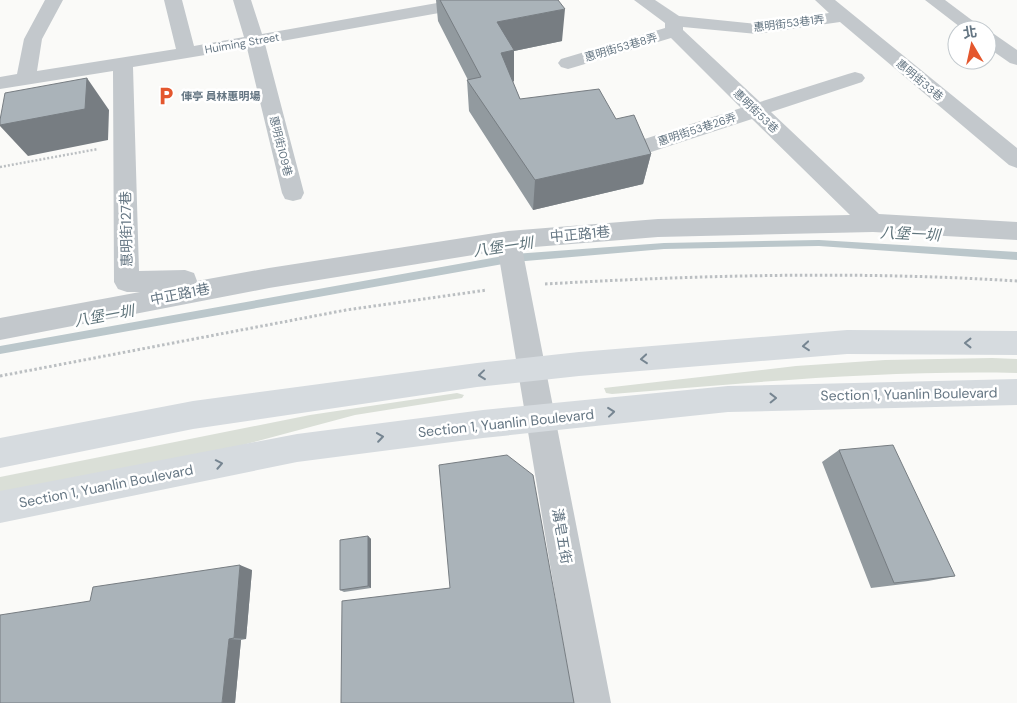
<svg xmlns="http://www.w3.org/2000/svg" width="1017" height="703" font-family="'DM Sans','Noto Sans TC',sans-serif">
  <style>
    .green { fill: #dadfd7 }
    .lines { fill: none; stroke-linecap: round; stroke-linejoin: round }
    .stream { fill: #bbc7cb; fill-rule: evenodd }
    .path-far1 { stroke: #bbbfc2; stroke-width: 2.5; stroke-dasharray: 2 2; stroke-linecap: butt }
    .path { stroke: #bbbfc2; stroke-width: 3; stroke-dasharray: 2.5 2.5; stroke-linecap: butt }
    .minor { fill: #c3c8cc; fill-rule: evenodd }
    .major { fill: #d6dbdf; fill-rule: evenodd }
    .wall { fill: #929a9f }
    .shaded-wall { fill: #777d82 }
    .building { fill: #aab3b9; stroke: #777d82 }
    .oneway { stroke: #768591 }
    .labels { text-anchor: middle; stroke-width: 5; stroke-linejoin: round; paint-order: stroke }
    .far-street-label { font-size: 11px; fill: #657683; stroke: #fff }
    .far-poi-label { font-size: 11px; font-weight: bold; fill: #657683; stroke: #fff; text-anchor: start }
    .street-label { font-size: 14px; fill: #657683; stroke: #fff }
    .water-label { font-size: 15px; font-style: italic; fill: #60757c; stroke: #fff }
  </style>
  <rect width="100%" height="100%" fill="#fafaf8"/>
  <!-- green -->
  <path class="green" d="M992,358L1017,359V373C882,370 747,383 612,394L606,393L604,388L796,366L885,360Z
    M457,393L464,395L462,398L355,415L235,447L0,493V477L310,415Z"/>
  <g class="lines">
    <!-- stream -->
    <path class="stream" d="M819,240L1017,252V260L819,246L664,249L514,262L0,354V346L514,254L664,243Z"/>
    <!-- path-far1 -->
    <path class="path-far1" d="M0,167L98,149"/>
    <!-- path -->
    <path class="path" d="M545,284C703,275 859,271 1017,281
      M0,376L346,310L487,290"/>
    <!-- minor -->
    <path class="minor" d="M45,0H63L42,39L37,71L176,49L164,0H182L194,46L244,37L233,0H251L262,34L454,0H493L490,4L484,5L265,44L304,193L301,199L293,201L285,199L282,193L247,48L133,67L139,271L185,270L194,273L197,281L269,268L508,231L658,219L850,215L752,119L648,153L640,155L632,153L629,148L632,143L741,108L671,38L575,67L568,69L561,67L558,63L561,59L665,28V23L634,0H655L679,16L757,24L829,13L815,0H835L1017,148V168L1009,165L840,22L757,34L683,27V30L760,102L848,74L855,72L862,74L865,78L862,82L771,112L879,214L1017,222V240L873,232L658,237L522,248L611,703H573L498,251L269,288L0,340V318L140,292H127L118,289L114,282L113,71L0,89V77L17,74L24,39Z
      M925,0H945L985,30H964Z
      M987,32L994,34L1017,50V65L1010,63L987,47Z"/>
    <!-- major -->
    <path class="major" d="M847,330L1017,331V355L847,354L579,376L477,387L193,429L0,468V438L193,401L477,363L579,352Z
      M1017,379V405L728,412L483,438L297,462L0,523V491L297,434L483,410L728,386Z"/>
  </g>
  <!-- wall -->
  <path class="wall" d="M436,0H558L562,41L514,51V81L513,82L520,99L616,119L651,154L643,184L533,210L469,111L467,80H468L438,21Z
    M839,450L955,576L928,581L871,588L822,462Z
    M368,536L371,539V588L344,592L340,590Z
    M252,570L246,639L241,640L235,703L90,601Z"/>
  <!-- shaded-wall -->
  <path class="shaded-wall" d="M565,9L562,41L514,51V81L501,84L497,22Z
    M87,78L109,110L108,140L28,156L0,126V125Z
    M651,154L643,184L533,210L535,180Z
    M368,536L371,539V588L368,586Z
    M240,565L252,570L246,639L234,638Z
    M229,639L241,640L235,703H222Z"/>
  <!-- building -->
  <path class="building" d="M440,0H558L565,9L497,22L514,50L501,53L520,99L599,89L616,119L634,115L651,154L535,180L467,80L481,77Z
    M87,78L85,109L0,125V120L5,93Z
    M893,445L955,576L894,583L839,450Z
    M507,455L533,475L574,703H341L342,601L450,588L439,465Z
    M368,536V586L340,590V540Z
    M240,565L234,638L229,639L222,703H0V615L90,601L93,587Z"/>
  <!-- one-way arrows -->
  <defs><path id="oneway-chevron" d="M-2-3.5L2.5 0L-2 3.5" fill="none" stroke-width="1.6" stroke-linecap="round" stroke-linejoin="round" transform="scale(1.25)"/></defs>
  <g class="oneway">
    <use href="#oneway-chevron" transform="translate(968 343) rotate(-180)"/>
    <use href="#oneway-chevron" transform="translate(806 346) rotate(175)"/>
    <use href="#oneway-chevron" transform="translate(644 359) rotate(175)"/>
    <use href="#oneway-chevron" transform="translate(482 375) rotate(174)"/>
    <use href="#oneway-chevron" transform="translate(773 398) rotate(-1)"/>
    <use href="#oneway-chevron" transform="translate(611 412) rotate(-6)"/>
    <use href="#oneway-chevron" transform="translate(380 437) rotate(-8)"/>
    <use href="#oneway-chevron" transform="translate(219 464) rotate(-11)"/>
  </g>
  <!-- icons -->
  <defs>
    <g id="parking-bare" transform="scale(1.5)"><path d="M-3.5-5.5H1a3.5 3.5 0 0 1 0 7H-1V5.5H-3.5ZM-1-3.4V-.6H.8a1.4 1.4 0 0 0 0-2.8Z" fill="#e4572e" stroke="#fff" stroke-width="2.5" paint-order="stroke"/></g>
  </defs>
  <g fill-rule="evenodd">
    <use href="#parking-bare" x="166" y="96"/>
  </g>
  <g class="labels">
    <!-- far-street labels -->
    <g class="far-street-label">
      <text transform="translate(789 23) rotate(-7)" y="4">惠明街53巷1弄</text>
      <text transform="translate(242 43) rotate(-10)" y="4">Huiming Street</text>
      <text transform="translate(621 47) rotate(-16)" y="4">惠明街53巷8弄</text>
      <text transform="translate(920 80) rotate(40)" y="4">惠明街33巷</text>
      <text transform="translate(756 111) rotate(44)" y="4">惠明街53巷</text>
      <text transform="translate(697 129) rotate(-18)" y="4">惠明街53巷26弄</text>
      <text transform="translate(281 146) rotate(76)" y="4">惠明街109巷</text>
    </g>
    <!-- far-poi labels -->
    <g class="far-poi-label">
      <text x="181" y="100">俥亭 員林惠明場</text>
    </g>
    <!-- street labels -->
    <g class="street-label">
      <text transform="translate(126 229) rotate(-91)" y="5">惠明街127巷</text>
      <text transform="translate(580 234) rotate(-5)" y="5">中正路1巷</text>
      <text transform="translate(180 294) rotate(-11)" y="5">中正路1巷</text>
      <text transform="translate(909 394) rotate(-1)" y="5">Section 1, Yuanlin Boulevard</text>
      <text transform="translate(506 423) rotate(-6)" y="5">Section 1, Yuanlin Boulevard</text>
      <text transform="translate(106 486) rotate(-11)" y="5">Section 1, Yuanlin Boulevard</text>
      <text transform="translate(562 536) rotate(80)" y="5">溝皂五街</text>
    </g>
    <!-- water labels -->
    <g class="water-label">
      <text transform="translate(910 234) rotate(3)" y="5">八堡一圳</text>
      <text transform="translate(503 247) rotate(-8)" y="5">八堡一圳</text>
      <text transform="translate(104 316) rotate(-10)" y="5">八堡一圳</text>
    </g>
  </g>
  <!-- north arrow -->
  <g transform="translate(972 45) rotate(351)"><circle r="24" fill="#ffffff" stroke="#c1c8cd"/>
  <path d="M0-4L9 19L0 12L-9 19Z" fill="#e4572e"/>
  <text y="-8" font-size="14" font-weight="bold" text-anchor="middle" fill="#657683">北</text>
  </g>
</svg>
